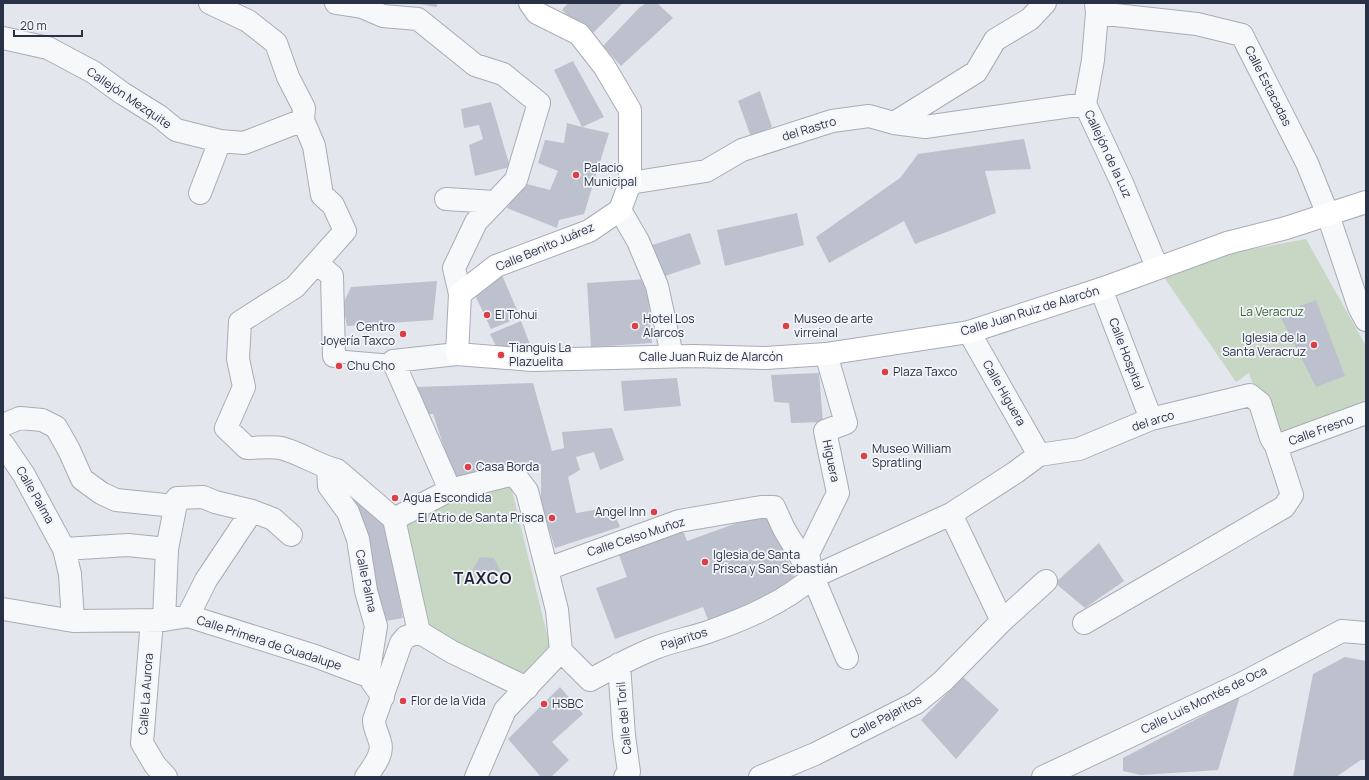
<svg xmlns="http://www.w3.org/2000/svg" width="1369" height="780" font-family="Manrope,sans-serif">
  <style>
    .green { fill: #c7d7c4 }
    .building { fill: #bdc1cd }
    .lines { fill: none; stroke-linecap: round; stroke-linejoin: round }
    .lane-casing { stroke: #a7acb7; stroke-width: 14 }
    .street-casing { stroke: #a7acb7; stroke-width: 24 }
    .secondary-casing { stroke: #a7acb7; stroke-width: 24 }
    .lane { stroke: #f7f8fa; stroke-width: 12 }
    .street { stroke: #f7f8fa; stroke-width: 22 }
    .secondary { stroke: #fff; stroke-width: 22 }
    .poi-dot { fill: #db3f47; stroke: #f3f5f9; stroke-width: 1.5 }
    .labels { text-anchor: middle; stroke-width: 3.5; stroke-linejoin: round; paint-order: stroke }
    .street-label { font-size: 12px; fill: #293147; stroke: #f3f5f9 }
    .poi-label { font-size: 12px; fill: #293147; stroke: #f3f5f9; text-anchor: start }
    .park-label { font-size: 12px; fill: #396435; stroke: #f3f5f9 }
    .district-label { font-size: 16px; font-weight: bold; letter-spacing: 1px; fill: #1b2238; stroke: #f3f5f9 }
  </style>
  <rect width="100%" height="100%" fill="#e3e6ec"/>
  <!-- green -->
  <path class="green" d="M1306,239L1366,346V407L1271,438L1249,373L1236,382L1157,267Z
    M510,482L552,655L533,680L424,629L398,523L451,491Z"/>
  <!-- building -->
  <path class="building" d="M418,3H437V7L418,4Z
    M568,3H623L590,36L562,10Z
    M647,3H657L673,18L621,66L603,46L640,7Z
    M573,61L604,117L582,127L609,133L584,214L559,220L557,228L507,208L523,183L550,190L558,171L538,163L545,140L564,143L567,123L582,127L554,70Z
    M760,91L772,127L751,137L738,101Z
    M491,102L510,167L475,176L469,145L483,139L479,125L464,128L461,109Z
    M1024,139L1031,169L985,171L996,213L915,244L904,221L829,263L816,237L900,178L918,154Z
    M797,213L804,245L725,266L717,230Z
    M690,233L701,264L659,278L646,247Z
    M502,275L520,317L491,329L474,293Z
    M647,279L652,343L591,347L587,283Z
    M437,281L433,320L347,326L343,304L351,287Z
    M1316,300L1345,376L1316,387L1279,314Z
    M521,321L533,352L500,354L490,334Z
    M819,373L823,422L791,423L789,403L774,402L771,375Z
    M677,378L681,406L624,411L621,381Z
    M533,383L552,451L564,448L562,432L612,428L624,460L600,470L594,452L576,457L580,470L568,477L576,513L612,507L620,527L555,548L541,503V464L457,487L433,414H418L416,387Z
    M344,488L386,525L403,618L380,622Z
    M770,511L798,587L711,627L703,607L615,639L596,588L627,577L616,547L680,523L687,541Z
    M1099,543L1124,581L1085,608L1055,583Z
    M480,557L494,558L500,570L492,582L479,581L473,569Z
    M1345,657L1366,661V760H1361L1336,777H1293L1313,674Z
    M963,677L999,710L956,759L921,720Z
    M560,687L583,714L552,742L569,760L551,777H541L508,739Z
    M1240,696L1218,770L1141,775L1123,771V758Z"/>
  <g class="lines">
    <!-- lane casing -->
    <g class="lane-casing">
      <path id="lane" d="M334,356L393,361"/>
    </g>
    <!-- street casing -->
    <g class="street-casing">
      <path id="street" d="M210,3L248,21L276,43L288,77L304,108L303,120L314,146L322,195L333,205L345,231L295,287L240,322L238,359L244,387L226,428L247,448C257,448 271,446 281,448C301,453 318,466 337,470L394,519
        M336,3L362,7L383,16L418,19L475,65L503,74L539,103L516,180L476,222L454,268L460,294
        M1096,3L1097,13L1197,24L1242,35L1307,163L1328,215L1359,307L1366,320
        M1097,13L1093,60L1085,104L1122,183L1157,267
        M3,38L48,48L93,72L122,93L159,116L176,130L220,141L244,143L303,120
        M894,123L925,127L1085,104
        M630,183L706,171L742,150L832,121L869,116L894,123L976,72L995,40L1030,19L1045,3
        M200,193L220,141
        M446,199L495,202
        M620,210L638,241L657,286L670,346
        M317,263L332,276L334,356
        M1101,289L1151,419
        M969,332L1039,455
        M3,425L20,418L42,420L56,427L69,450L82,479L101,493L116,500L175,506
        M3,444L24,475L64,549L70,574L73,621
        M1276,446L1366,413
        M328,468L329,486L348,512L358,539L366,591L376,626L368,676L383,697
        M450,490L393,361L457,354
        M951,514L1002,621
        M394,519L450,490L514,474L527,491L557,610L561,651L505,710L476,777
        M394,519L419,632L452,652L527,688
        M64,549L128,545L167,549
        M547,569L679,521L761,507H774L784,529L813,577L847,658
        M812,574L808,554L838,493L825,431L846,423L826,354
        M3,609L73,621L164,620L188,616L315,656L368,676
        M188,616L206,580L252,511
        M152,620L142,743L155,765L166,777
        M164,620L167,549L177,498L203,497L215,502L252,511L273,519L291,535
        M561,651L590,680C611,669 632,657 655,648C672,641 691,638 708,632C745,619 783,603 813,577L951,514L1016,472L1039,455L1079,449L1151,419L1250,395L1260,403L1271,438L1276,446L1292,495L1284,507L1084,623
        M619,664L624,736L629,772L625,777
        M366,777C373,767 384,754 380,742C378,734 374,728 374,720L401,643L406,637L419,632
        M760,777L815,754L916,703L943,681L1002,621L1046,581
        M1043,777L1243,683L1342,631L1366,633"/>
    </g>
    <!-- secondary casing -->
    <g class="secondary-casing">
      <path id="secondary" d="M530,3L537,13L579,34L604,66L630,110V183L620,210L589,231L496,266L460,294L457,354L532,360L694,356L766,358L826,354L969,332L1101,289L1227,243L1286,228L1366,202"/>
    </g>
    <!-- lane -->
    <use href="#lane" class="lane"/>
    <!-- street -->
    <use href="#street" class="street"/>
    <!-- secondary -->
    <use href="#secondary" class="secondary"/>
  </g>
  <!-- markers -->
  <g class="poi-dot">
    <circle cx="576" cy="175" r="4"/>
    <circle cx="487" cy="315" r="4"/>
    <circle cx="635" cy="326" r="4"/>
    <circle cx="786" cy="326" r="4"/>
    <circle cx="403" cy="334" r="4"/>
    <circle cx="1314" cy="345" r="4"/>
    <circle cx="501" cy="355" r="4"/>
    <circle cx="339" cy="366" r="4"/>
    <circle cx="885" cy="372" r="4"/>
    <circle cx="864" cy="456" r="4"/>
    <circle cx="468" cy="467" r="4"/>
    <circle cx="395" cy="498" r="4"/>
    <circle cx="654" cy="512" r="4"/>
    <circle cx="552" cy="518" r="4"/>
    <circle cx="705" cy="562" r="4"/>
    <circle cx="403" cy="701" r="4"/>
    <circle cx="544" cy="704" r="4"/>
  </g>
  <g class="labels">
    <!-- street labels -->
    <g class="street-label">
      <text transform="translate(1268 86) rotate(63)" y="4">Calle Estacadas</text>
      <text transform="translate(129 98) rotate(34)" y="4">Callejón Mezquite</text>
      <text transform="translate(809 129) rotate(-17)" y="4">del Rastro</text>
      <text transform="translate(1108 154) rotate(65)" y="4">Callejón de la Luz</text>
      <text transform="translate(545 247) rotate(-23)" y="4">Calle Benito Juárez</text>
      <text transform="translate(1030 311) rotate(-17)" y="4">Calle Juan Ruiz de Alarcón</text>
      <text transform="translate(1126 354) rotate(69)" y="4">Calle Hospital</text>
      <text x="711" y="361">Calle Juan Ruiz de Alarcón</text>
      <text transform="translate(1004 393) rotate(60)" y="4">Calle Higuera</text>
      <text transform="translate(1153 421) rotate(-17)" y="4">del arco</text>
      <text transform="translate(1321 430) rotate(-20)" y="4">Calle Fresno</text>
      <text transform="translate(831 461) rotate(78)" y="4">Higuera</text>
      <text transform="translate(35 495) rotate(60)" y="4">Calle Palma</text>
      <text transform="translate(636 537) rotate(-18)" y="4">Calle Celso Muñoz</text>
      <text transform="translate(366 581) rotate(78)" y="4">Calle Palma</text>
      <text transform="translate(684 639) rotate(-18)" y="4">Pajaritos</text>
      <text transform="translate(269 643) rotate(18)" y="4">Calle Primera de Guadalupe</text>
      <text transform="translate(146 694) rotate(-86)" y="4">Calle La Aurora</text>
      <text transform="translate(1204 700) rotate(-26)" y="4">Calle Luis Montés de Oca</text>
      <text transform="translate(886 717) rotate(-28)" y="4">Calle Pajaritos</text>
      <text transform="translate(624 718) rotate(-95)" y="4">Calle del Toril</text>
    </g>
    <!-- poi labels -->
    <g class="poi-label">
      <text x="584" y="172">Palacio<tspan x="584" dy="14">Municipal</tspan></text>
      <text x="495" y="319">El Tohui</text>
      <text x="643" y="323">Hotel Los<tspan x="643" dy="14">Alarcos</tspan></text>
      <text x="794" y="323">Museo de arte<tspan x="794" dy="14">virreinal</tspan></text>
      <text x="395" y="331" text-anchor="end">Centro<tspan x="395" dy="14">Joyería Taxco</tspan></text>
      <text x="1306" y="342" text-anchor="end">Iglesia de la<tspan x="1306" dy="14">Santa Veracruz</tspan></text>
      <text x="509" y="352">Tianguis La<tspan x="509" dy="14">Plazuelita</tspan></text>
      <text x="347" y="370">Chu Cho</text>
      <text x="893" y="376">Plaza Taxco</text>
      <text x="872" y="453">Museo William<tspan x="872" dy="14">Spratling</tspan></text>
      <text x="476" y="471">Casa Borda</text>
      <text x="403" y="502">Agua Escondida</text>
      <text x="646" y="516" text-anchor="end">Angel Inn</text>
      <text x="544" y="522" text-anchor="end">El Atrio de Santa Prisca</text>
      <text x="713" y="559">Iglesia de Santa<tspan x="713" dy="14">Prisca y San Sebastián</tspan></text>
      <text x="411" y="705">Flor de la Vida</text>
      <text x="552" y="708">HSBC</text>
    </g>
    <!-- park labels -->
    <g class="park-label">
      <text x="1272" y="316">La Veracruz</text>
    </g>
    <!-- district labels -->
    <g class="district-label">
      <text x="483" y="584">TAXCO</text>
    </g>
  </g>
  <!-- border -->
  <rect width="1369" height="780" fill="none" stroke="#293147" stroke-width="8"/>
  <!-- scale -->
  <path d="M14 30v6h68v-6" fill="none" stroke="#293147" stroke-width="2"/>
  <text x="20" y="30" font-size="12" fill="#293147" stroke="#f3f5f9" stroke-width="3" paint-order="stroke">20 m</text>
</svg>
